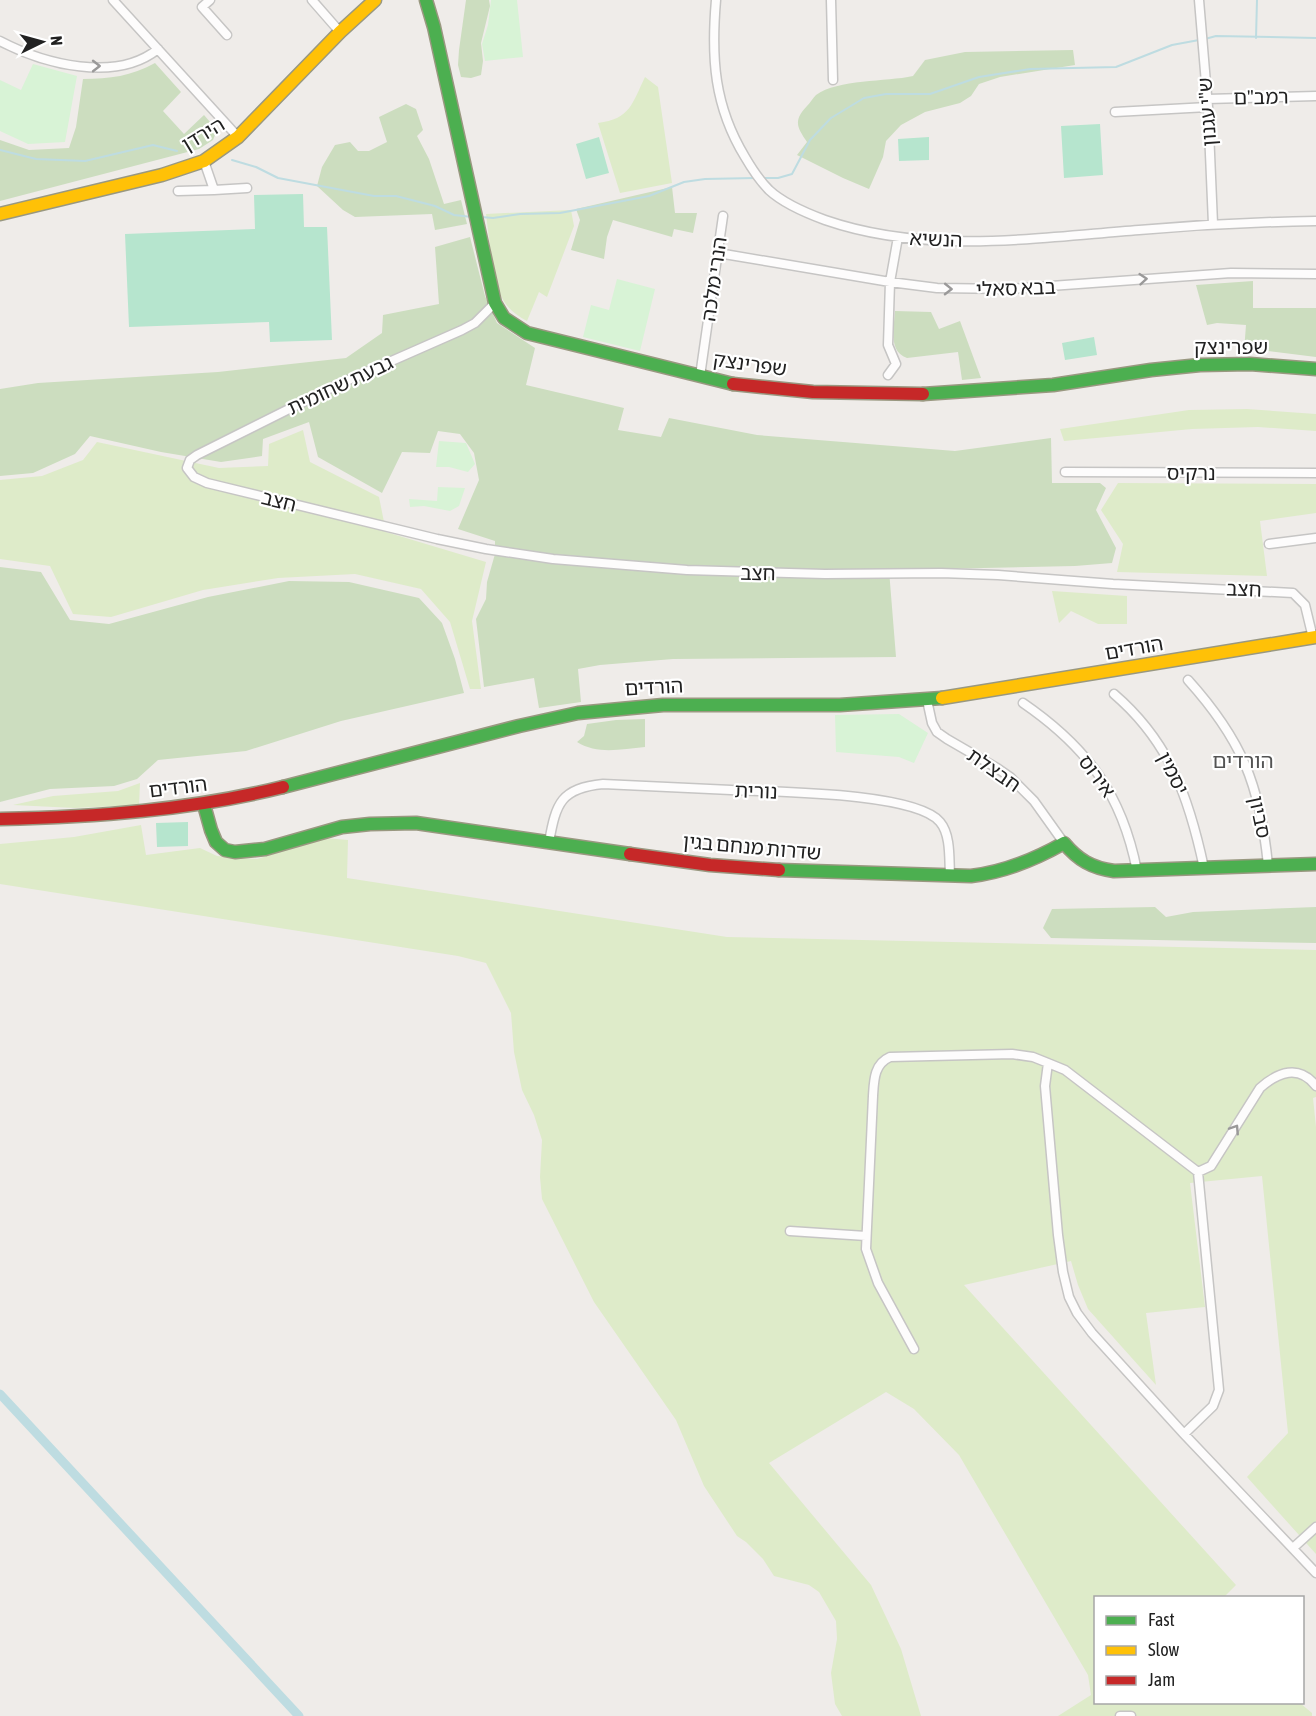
<svg xmlns="http://www.w3.org/2000/svg" width="1316" height="1716" font-family="'Asap Condensed','Noto Sans Hebrew',sans-serif">
  <style>
    .grass { fill: #deebc9 }
    .forest { fill: #ccddbf }
    .park { fill: #d8f3d6 }
    .pitch { fill: #b6e5ce }
    .lines { fill: none; stroke-linecap: round; stroke-linejoin: round }
    .stream { stroke: #bedce1; stroke-width: 2 }
    .canal { stroke: #bedce1; stroke-width: 9 }
    .street-casing { stroke: #c6c5c4; stroke-width: 11 }
    .fast-casing { stroke: #999880; stroke-width: 15 }
    .slow-casing { stroke: #999880; stroke-width: 15 }
    .jam-casing { stroke: #999880; stroke-width: 15 }
    .street { stroke: #fdfcfc; stroke-width: 8 }
    .fast { stroke: #4caf50; stroke-width: 12 }
    .slow { stroke: #ffc107; stroke-width: 12 }
    .jam { stroke: #c62828; stroke-width: 12 }
    .oneway { stroke: #9a9999 }
    .labels { text-anchor: middle; stroke-width: 4.5; stroke-linejoin: round; paint-order: stroke }
    .street-label { font-size: 20px; fill: #212121; stroke: #fff }
    .neighbourhood-label { font-size: 21px; fill: #545454; stroke: #fff }
  </style>
  <rect width="100%" height="100%" fill="#efece9"/>
  <!-- grass -->
  <path class="grass" d="M645,77L658,87L672,183L620,193L598,123C630,119 632,104 645,77Z
    M571,210L574,226L547,297L539,292L527,321C518,316 511,311 505,303C493,286 489,236 486,214Z
    M1247,409L1316,414V431L1258,427L1192,429L1064,441L1060,429L1189,410Z
    M303,430L310,462L379,497L386,532L486,562L472,621L481,689H470L450,622L421,589L355,574L278,578L203,590L111,617L73,614L50,566L0,559V480L42,476L83,460L97,442L219,468L268,466L269,444Z
    M1118,483L1316,484V513L1260,521L1267,576L1117,572L1123,544L1101,510Z
    M1052,591L1127,596V624H1098L1071,611L1059,623Z
    M140,783L139,805L75,808L13,805L53,796L118,791Z
    M141,825L146,855L200,848L217,856L257,859L325,838L348,840L347,878L727,937L1316,950V1097L1313,1098L1316,1127V1554L1247,1477L1288,1433L1262,1176L1190,1183L1205,1307L1146,1313L1156,1385L1088,1309L1078,1285L1071,1261L964,1285L1236,1585L1224,1597L1096,1598V1702L1300,1703L1312,1713V1716H1058L1091,1695L1088,1675L959,1455L914,1409L886,1392L769,1463L871,1585L901,1649L921,1716H842L835,1704L831,1673L837,1639L836,1621L819,1592L809,1585L774,1576L763,1559L746,1542L737,1536L704,1486L676,1420L594,1302L542,1199L540,1177L542,1140L534,1115L522,1090L514,1052L511,1013L486,963L458,956L0,884V844L74,837Z"/>
  <!-- forest -->
  <path class="forest" d="M466,0H489L490,6L481,43L483,61L481,75L471,78L461,77L458,65L459,50Z
    M1073,50L1075,65L1000,77L979,84L971,96L960,103L925,112L901,125L886,141L883,157L869,189L843,178L797,155L807,142C797,127 793,121 807,106C810,103 813,98 816,95C838,79 886,82 913,76L925,60L965,52Z
    M155,63L181,92L163,111L184,134L204,115L217,130L213,140L199,149L0,201V140L29,150L69,148L76,127L83,79C110,79 131,76 155,63Z
    M406,104L416,109L423,130L417,136L429,159L444,204L461,200L467,224L435,230L432,214L355,217L343,210L317,186L322,167L335,145L350,142L358,151H369L387,142L379,117Z
    M672,187L675,213H697L693,233L674,229L672,237L613,220L607,237L604,259L571,250L580,220L576,209Z
    M470,237L485,296L497,323L535,348L526,385L624,408L618,430L661,437L669,418L757,435L955,451L1051,438L1052,483H1100L1106,488L1096,510L1116,548L1112,563L1075,566L889,570L896,657L673,659L600,665L578,669L581,702L539,708L534,678L484,687L476,619L486,599L487,582L495,554V541L458,529L479,480L474,453L460,434L438,431L430,453L402,452L382,493L318,457L309,422L263,439L262,456L221,462L161,452L90,436L75,454L33,473L0,476V389L38,383L218,372L346,358L382,333L383,315L439,304L435,247Z
    M1253,281V308H1316V357L1260,350L1244,351L1246,325L1217,323L1207,325L1196,285Z
    M895,311L931,312L939,329L960,321L981,378L962,380L958,352L907,358C888,351 894,328 895,311Z
    M0,567L41,572L70,620L109,624L208,597L289,581L349,582L419,598L442,623L455,659L464,693L341,721L246,751L158,760L137,779L114,786L50,789L0,802Z
    M645,719V747C621,749 598,755 577,742L584,736L587,724L616,720Z
    M1155,907L1166,917L1193,912L1316,907V943L1051,938L1043,928L1052,909Z"/>
  <!-- park -->
  <path class="park" d="M491,0H517L523,57L485,61L482,44L488,25Z
    M33,64L77,76L65,142L28,144L0,131V80L21,90Z
    M617,279L655,289L640,351L583,337L591,305L609,310Z
    M439,441L466,443L475,464L468,472L449,467H436Z
    M438,487L465,488L459,506L450,511L424,506L410,507L409,499L437,501Z
    M899,714L928,733L914,763L899,757L836,752L835,715Z"/>
  <!-- pitch -->
  <path class="pitch" d="M1100,124L1103,175L1064,178L1061,126Z
    M599,137L609,173L586,179L576,144Z
    M929,137V160L899,161L898,139Z
    M303,194L304,227H327L332,340L270,342L269,322L129,327L125,234L255,229L254,195Z
    M1094,337L1097,355L1065,360L1062,343Z
    M188,822V846L157,847L156,823Z"/>
  <g class="lines">
    <!-- stream -->
    <path class="stream" d="M1256,38L1257,0
      M1205,39L1216,36L1316,38
      M0,150L36,159L85,161L153,145L177,151
      M232,160L256,167L278,178L374,196H396L435,206L454,215L472,217
      M761,178H778L792,174L810,140L831,118L864,98L886,94H930L979,77L1030,69L1116,67L1172,45L1199,40
      M481,217L493,218L520,214L560,213L649,196L684,182L705,179L755,178"/>
    <!-- canal -->
    <path class="canal" d="M0,1394L299,1716"/>
    <!-- street casing -->
    <g class="street-casing">
      <path id="street" d="M113,0L238,137
        M210,0L202,7L227,35
        M312,0L340,32
        M716,0C711,58 714,106 745,157C752,169 759,180 769,190C784,204 806,213 825,220C926,255 1035,238 1139,230C1198,225 1257,222 1316,221
        M831,0L833,80
        M1199,0L1208,107L1213,224
        M0,41C44,64 116,83 158,49
        M1207,99L1316,96
        M1115,112L1208,107
        M204,161L214,190L247,188
        M178,191L214,190
        M718,253L890,282L937,288L1010,289L1231,273L1316,274
        M495,303L475,323L462,330L337,385L197,455L190,460L187,468L194,477L207,483L437,539L486,549L553,559L687,570L825,574L941,573L998,575L1113,584L1293,593L1305,605L1313,638
        M888,375L896,364L888,345L890,282L898,237
        M700,376L723,216
        M1065,472L1316,473
        M1269,544L1316,538
        M1188,680C1242,740 1260,785 1268,865
        M1114,694C1170,742 1189,798 1204,868
        M927,700L932,723L937,732L947,739L997,768L1010,777L1034,801L1064,843
        M1023,703C1087,747 1122,794 1137,871
        M549,842C556,803 561,788 603,784C646,786 688,788 731,790C772,792 915,792 940,822C951,835 949,859 950,875
        M1048,1063L1045,1086L1058,1235L1063,1272L1069,1297L1077,1313L1092,1333L1184,1434L1316,1573
        M1198,1172L1211,1166L1260,1088C1278,1072 1299,1064 1316,1086
        M790,1231L866,1236
        M914,1349L878,1283L866,1249L873,1096C874,1080 874,1064 890,1057L1012,1054L1033,1057L1048,1063L1065,1070L1198,1172L1219,1390L1213,1406L1184,1434
        M1293,1548L1316,1527
        M1120,1716H1131"/>
    </g>
    <!-- fast casing -->
    <g class="fast-casing">
      <path id="fast" d="M426,0L434,27L495,303L504,318L527,333L733,384
        M923,394L1053,385L1151,370L1200,365L1250,364L1316,369
        M283,787L519,726L578,713L663,705H840L942,698
        M204,805L211,830L216,842L225,850L235,852L265,849L342,827L370,824L416,823L630,854
        M779,870L971,876C1005,872 1034,860 1064,843C1078,860 1092,868 1114,871L1316,864"/>
    </g>
    <!-- slow casing -->
    <g class="slow-casing">
      <path id="slow" d="M0,214L162,175L204,161L238,137L340,32L375,0
        M942,698L1316,637"/>
    </g>
    <!-- jam casing -->
    <g class="jam-casing">
      <path id="jam" d="M733,384L813,392L923,394
        M0,819C95,817 191,810 283,787
        M630,854L710,865L779,870"/>
    </g>
    <!-- street -->
    <use href="#street" class="street"/>
    <!-- fast -->
    <use href="#fast" class="fast"/>
    <!-- slow -->
    <use href="#slow" class="slow"/>
    <!-- jam -->
    <use href="#jam" class="jam"/>
  </g>
  <!-- one-way arrows -->
  <defs><path id="oneway-chevron" d="M-2-3.5L2.5 0L-2 3.5" fill="none" stroke-width="1.6" stroke-linecap="round" stroke-linejoin="round" transform="scale(1.5)"/></defs>
  <g class="oneway">
    <use href="#oneway-chevron" transform="translate(96 66)"/>
    <use href="#oneway-chevron" transform="translate(1143 279) rotate(-5)"/>
    <use href="#oneway-chevron" transform="translate(948 289) rotate(1)"/>
    <use href="#oneway-chevron" transform="translate(1235 1129) rotate(-57)"/>
  </g>
  <g class="labels">
    <!-- street labels -->
    <g class="street-label">
      <text transform="translate(1261 97) rotate(-1)" y="7">רמב"ם</text>
      <text transform="translate(1207 112) rotate(-94)" y="7">ש"י עגנון</text>
      <text transform="translate(203 134) rotate(-31)" y="7">הירדן</text>
      <text transform="translate(936 239) rotate(2)" y="7">הנשיא</text>
      <text transform="translate(714 279) rotate(-82)" y="7">הנרי מלכה</text>
      <text transform="translate(1016 288) rotate(-2)" y="7">בבא סאלי</text>
      <text x="1231" y="354">שפרינצק</text>
      <text transform="translate(750 364) rotate(8)" y="7">שפרינצק</text>
      <text transform="translate(340 385) rotate(-25)" y="7">גבעת שחומית</text>
      <text x="1191" y="480">נרקיס</text>
      <text transform="translate(279 501) rotate(14)" y="7">חצב</text>
      <text transform="translate(758 573) rotate(1)" y="7">חצב</text>
      <text transform="translate(1244 589) rotate(2)" y="7">חצב</text>
      <text transform="translate(1134 648) rotate(-10)" y="7">הורדים</text>
      <text transform="translate(654 687) rotate(-3)" y="7">הורדים</text>
      <text transform="translate(994 770) rotate(35)" y="7">חבצלת</text>
      <text transform="translate(1173 773) rotate(63)" y="7">יסמין</text>
      <text transform="translate(1097 776) rotate(54)" y="7">אירוס</text>
      <text transform="translate(178 787) rotate(-7)" y="7">הורדים</text>
      <text transform="translate(756 791) rotate(2)" y="7">נורית</text>
      <text transform="translate(1260 817) rotate(78)" y="7">סביון</text>
      <text transform="translate(752 847) rotate(5)" y="7">שדרות מנחם בגין</text>
    </g>
    <!-- neighbourhood labels -->
    <g class="neighbourhood-label">
      <text x="1243" y="768">הורדים</text>
    </g>
  </g>
  <!-- legend -->
  <rect x="1094" y="1596" width="210" height="108" fill="#ffffff" stroke="#a6a6a6" stroke-width="1.5"/>
  <rect x="1106" y="1616" width="30" height="9" fill="#4caf50" stroke="#a6a6a6" stroke-width="1.5"/>
  <text x="1148" y="1626" font-size="18" fill="#212121">Fast</text>
  <rect x="1106" y="1646" width="30" height="9" fill="#ffc107" stroke="#a6a6a6" stroke-width="1.5"/>
  <text x="1148" y="1656" font-size="18" fill="#212121">Slow</text>
  <rect x="1106" y="1676" width="30" height="9" fill="#c62828" stroke="#a6a6a6" stroke-width="1.5"/>
  <text x="1148" y="1686" font-size="18" fill="#212121">Jam</text>
  <!-- north arrow -->
  <g transform="translate(42 42) rotate(85)" stroke="#ffffff" stroke-width="4.5" paint-order="stroke">
  <path d="M0-4.5L10 22L0 15L-10 22Z" fill="#212121"/>
  <text y="-9" font-size="16" font-weight="bold" text-anchor="middle" fill="#212121">N</text>
  </g>
</svg>
